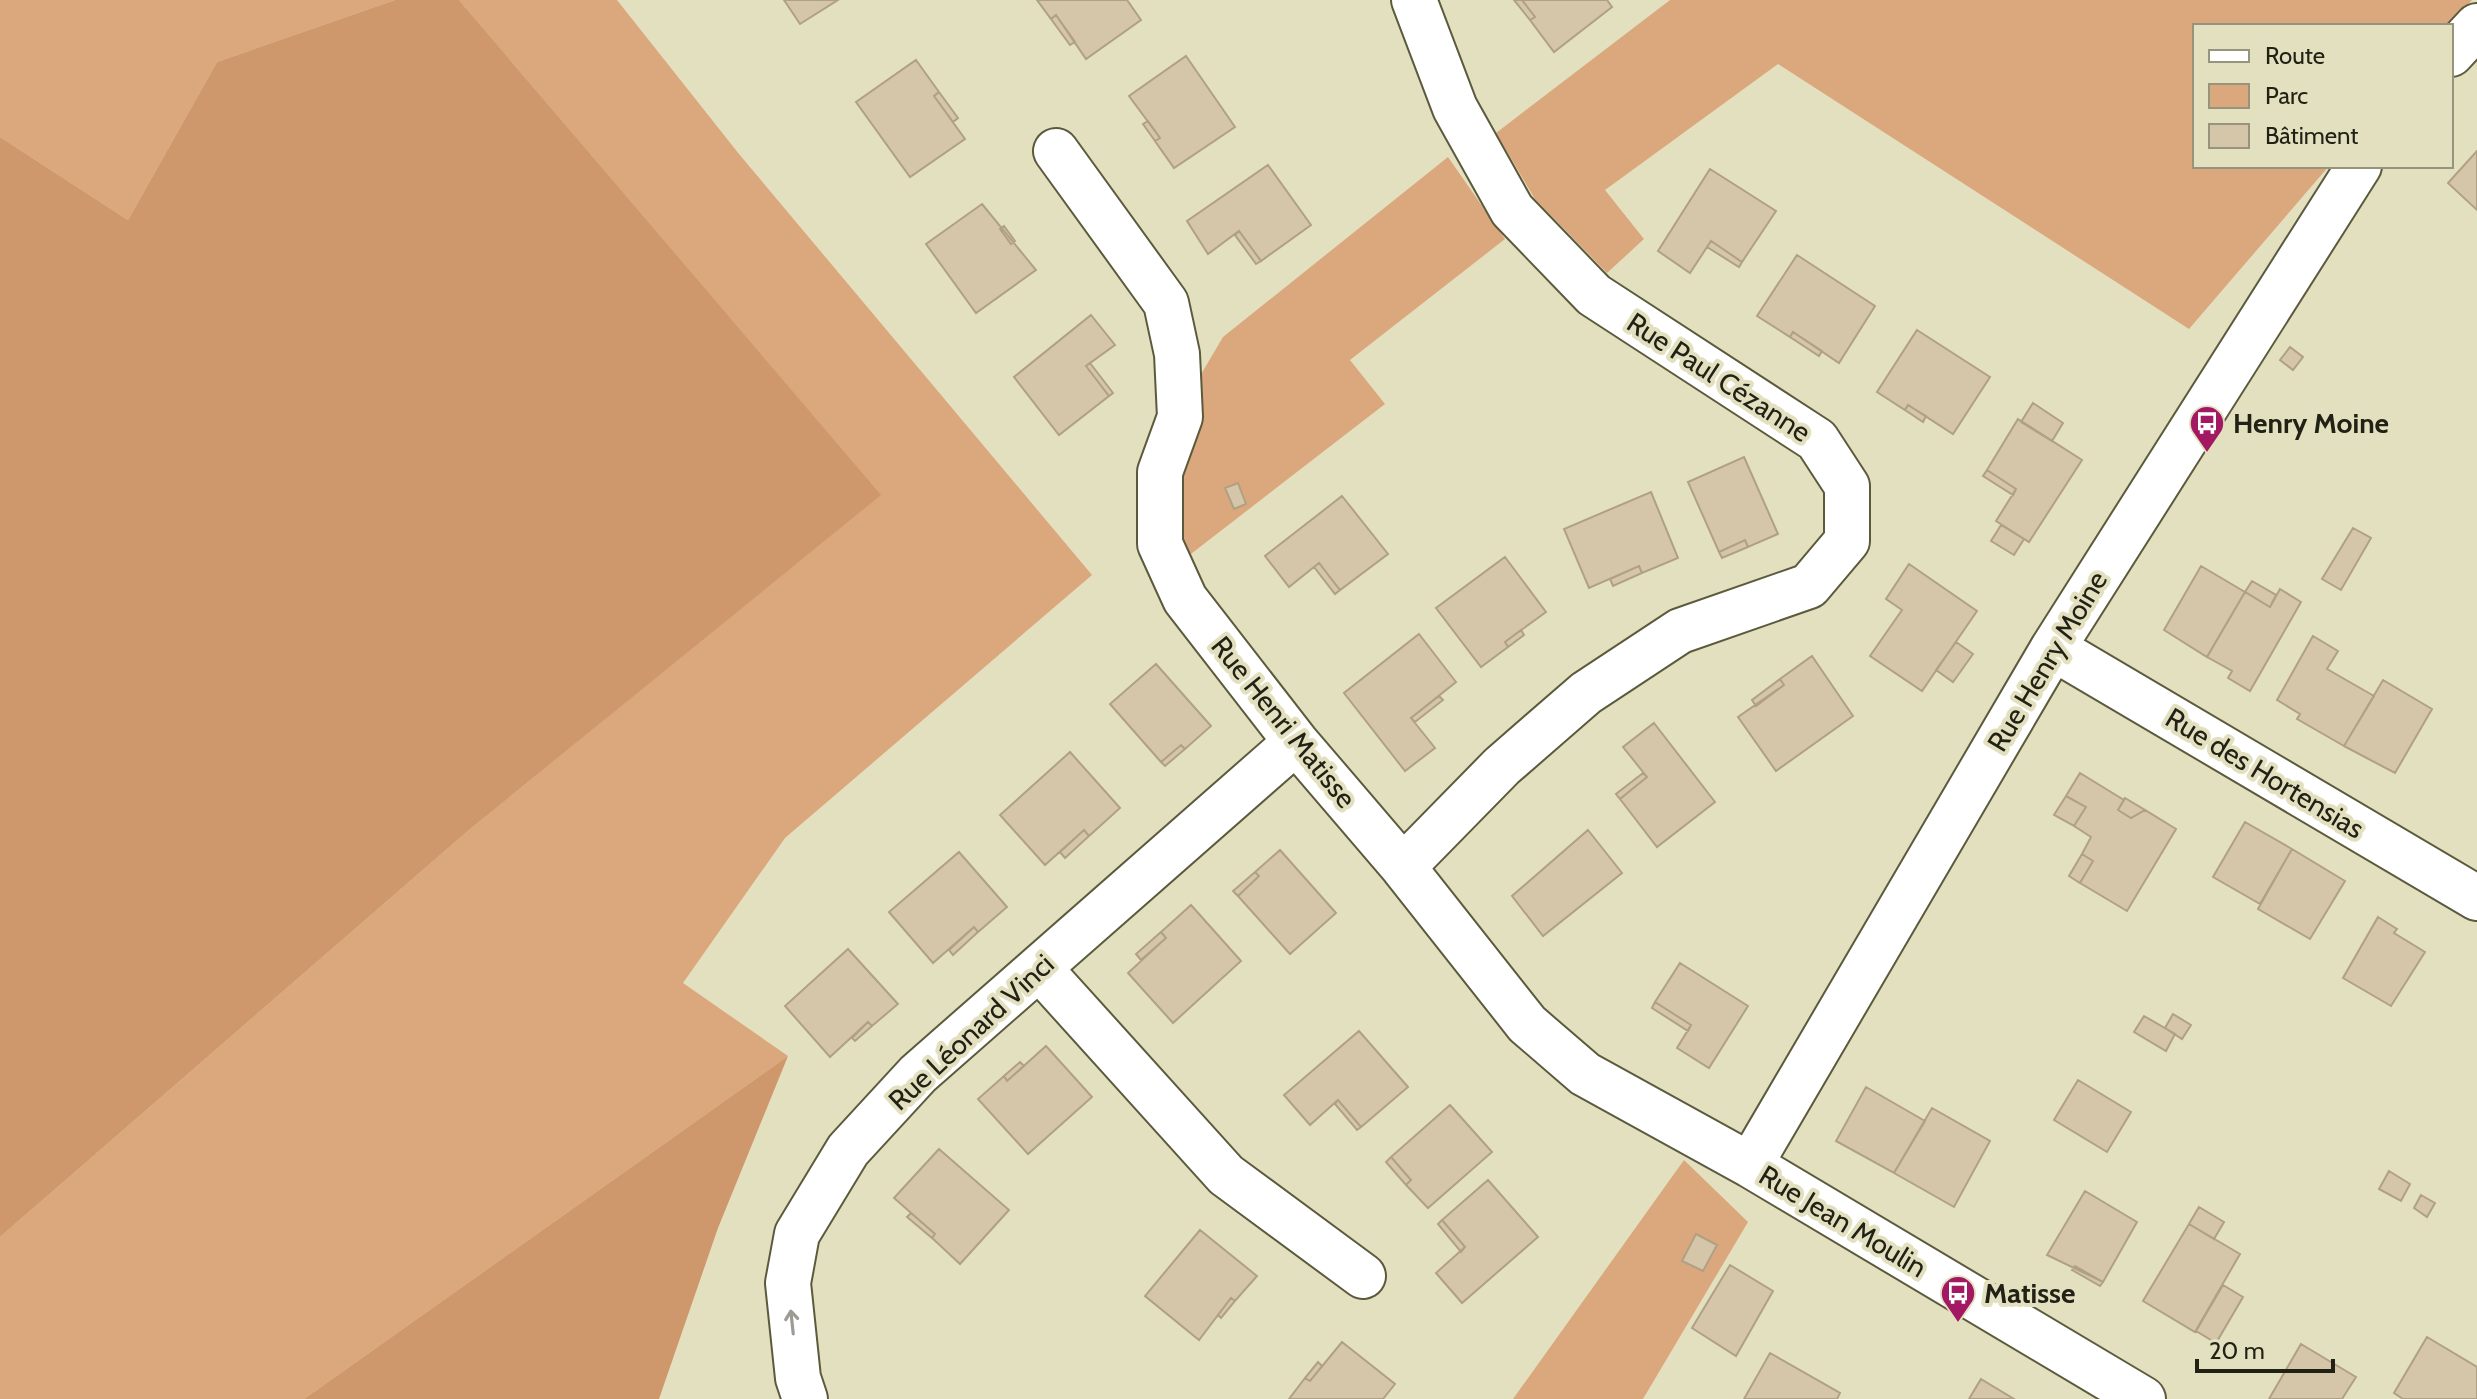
<svg xmlns="http://www.w3.org/2000/svg" width="2477" height="1399" font-family="Cabin,sans-serif">
  <style>
    .green { fill: #dba77d }
    .forest { fill: #cf986c }
    .building { fill: #d6c6a9; stroke: #b0a084; stroke-width: 2 }
    .lines { fill: none; stroke-linecap: round; stroke-linejoin: round }
    .minor-casing { stroke: #5c5a3d; stroke-width: 48 }
    .minor { stroke: #fff; stroke-width: 44 }
    .oneway { stroke: #9c9b96 }
    .labels { text-anchor: middle; stroke-width: 8; stroke-linejoin: round; paint-order: stroke }
    .street-label { font-size: 28px; fill: #222115; stroke: #e3e0c0 }
    .poi-label { font-size: 28px; font-weight: bold; fill: #222115; stroke: #e3e0c0; text-anchor: start }
  </style>
  <rect width="100%" height="100%" fill="#e3e0c0"/>
  <!-- green -->
  <path class="green" d="M0,0H395L217,62L128,220L0,137Z
    M459,0H617L739,154L1092,575L785,838L683,983L788,1056L304,1399H0V1237L469,830L880,495Z
    M1670,0H2472L2449,26H2195V166H2329L2189,329L1778,64L1605,190L1644,239L1607,273L1535,199L1496,133Z
    M1448,157L1505,239L1350,360L1385,404L1187,557L1178,507L1180,468L1200,376L1223,337Z
    M1684,1160L1748,1222L1643,1399H1513Z"/>
  <!-- forest -->
  <path class="forest" d="M395,0H459L881,495L469,830L0,1237V137L128,220L217,62Z
    M788,1056L718,1228L659,1399H304Z"/>
  <!-- building -->
  <path class="building" d="M784,0H838L800,24Z
    M1037,0H1127L1141,20L1086,59L1056,15L1051,19Z
    M1514,0H1522L1535,17L1530,20Z
    M1522,0H1607L1612,7L1554,52L1530,20L1535,17Z
    M1056,15L1075,42L1070,45L1051,19Z
    M1186,56L1235,127L1174,168L1155,141L1160,138L1129,96Z
    M916,60L939,92L934,96L965,139L910,177L856,102Z
    M939,92L958,118L953,122L934,96Z
    M1148,121L1160,138L1155,141L1143,124Z
    M2477,151V210L2448,183Z
    M1268,165L1311,225L1261,261L1239,231L1208,254L1187,221Z
    M1710,169L1776,211L1742,262L1711,241L1690,273L1658,251Z
    M982,204L1036,270L976,313L926,244Z
    M1004,226L1015,241L1011,244L1000,229Z
    M1239,231L1261,261L1256,264L1235,235Z
    M1711,241L1742,262L1739,267L1707,247Z
    M1797,255L1875,306L1839,363L1793,332L1790,337L1757,316Z
    M1091,315L1115,345L1086,366L1109,396L1059,435L1014,377Z
    M1917,330L1990,377L1953,434L1908,405L1905,410L1877,392Z
    M1793,332L1822,351L1819,356L1790,337Z
    M2290,347L2303,357L2293,370L2280,360Z
    M1090,363L1113,393L1109,396L1086,366Z
    M2033,403L2063,423L2052,441L2021,422Z
    M1908,405L1926,416L1923,422L1905,410Z
    M2018,419L2082,460L2029,542L1996,521L2016,489L1987,470Z
    M1744,457L1778,534L1748,547L1745,540L1719,552L1688,482Z
    M1987,470L2016,489L2013,495L1983,476Z
    M1238,483L1246,504L1234,509L1225,488Z
    M1651,492L1678,558L1642,573L1639,566L1589,588L1564,529Z
    M1342,496L1388,554L1340,590L1319,563L1289,587L1265,556Z
    M2001,525L2024,539L2014,555L1991,541Z
    M2353,528L2371,538L2341,590L2322,579Z
    M1745,540L1748,547L1722,558L1719,552Z
    M1505,557L1546,612L1505,642L1508,647L1481,667L1436,608Z
    M1319,563L1340,590L1335,594L1314,567Z
    M1909,564L1977,611L1922,691L1870,656L1902,610L1886,599Z
    M1639,566L1642,573L1613,586L1610,579Z
    M2201,566L2245,592L2207,657L2164,630Z
    M2252,581L2276,595L2270,607L2245,592Z
    M2280,589L2301,602L2250,691L2228,678L2232,671L2207,657L2245,592L2270,607Z
    M1521,630L1524,635L1508,647L1505,642Z
    M1419,634L1456,682L1411,718L1435,748L1405,771L1344,693Z
    M2313,636L2338,651L2327,669L2374,696L2344,746L2297,719L2300,714L2277,700Z
    M1956,642L1973,654L1953,682L1936,670Z
    M1812,656L1853,716L1776,771L1738,717L1784,685L1780,679Z
    M1156,664L1211,726L1185,749L1181,745L1161,762L1110,704Z
    M1780,679L1784,685L1756,706L1752,700Z
    M2383,680L2432,709L2395,773L2344,746Z
    M1439,696L1443,700L1415,722L1411,718Z
    M1654,723L1715,802L1657,847L1620,799L1647,777L1623,747Z
    M1181,745L1185,749L1165,766L1161,762Z
    M1070,752L1120,808L1089,836L1084,830L1045,865L1000,815Z
    M1643,773L1647,777L1620,799L1616,794Z
    M2080,773L2124,800L2118,810L2131,818L2145,810L2176,829L2127,911L2080,883L2093,861L2082,854L2091,837L2074,826L2086,807L2066,796Z
    M2066,796L2086,807L2074,826L2054,815Z
    M2125,798L2145,810L2131,818L2118,810Z
    M2245,822L2292,849L2260,904L2213,877Z
    M1084,830L1089,836L1065,858L1060,852Z
    M1588,830L1622,873L1543,936L1512,896Z
    M2292,849L2345,881L2310,939L2258,909Z
    M1280,850L1336,913L1290,954L1238,896L1259,876L1255,872Z
    M959,852L1007,907L978,932L974,927L933,963L889,912Z
    M2082,854L2093,861L2080,883L2069,876Z
    M1255,872L1259,876L1238,896L1233,891Z
    M1191,905L1241,961L1173,1023L1128,973L1166,938L1161,932Z
    M2378,917L2397,929L2394,933L2425,952L2391,1006L2343,978Z
    M974,927L978,932L953,955L949,950Z
    M1161,932L1166,938L1141,960L1136,954Z
    M848,949L898,1004L872,1026L868,1022L830,1057L785,1006Z
    M1680,963L1748,1006L1709,1068L1677,1048L1691,1025L1655,1002Z
    M1655,1002L1691,1025L1688,1031L1652,1008Z
    M2173,1014L2191,1025L2182,1039L2165,1028Z
    M2144,1016L2175,1034L2166,1051L2134,1032Z
    M868,1022L872,1026L855,1041L852,1038Z
    M1359,1031L1408,1087L1361,1127L1338,1100L1310,1125L1284,1095Z
    M1046,1046L1092,1097L1028,1154L978,1099L1004,1076L1007,1081Z
    M1020,1062L1024,1066L1007,1081L1004,1076Z
    M2078,1080L2131,1112L2107,1152L2054,1120Z
    M1866,1087L1925,1121L1894,1173L1836,1141Z
    M1338,1100L1361,1127L1357,1130L1335,1104Z
    M1450,1105L1492,1152L1428,1208L1406,1185L1411,1180L1391,1157Z
    M1932,1108L1990,1141L1954,1207L1894,1173Z
    M939,1149L1009,1210L960,1264L932,1238L935,1234L894,1198Z
    M1391,1157L1411,1180L1406,1185L1386,1162Z
    M2389,1171L2410,1184L2401,1201L2379,1189Z
    M1488,1180L1538,1237L1462,1303L1436,1273L1465,1247L1442,1220Z
    M2085,1191L2137,1222L2103,1282L2047,1255Z
    M2421,1195L2435,1203L2427,1217L2414,1208Z
    M2199,1207L2224,1222L2214,1239L2189,1224Z
    M911,1213L935,1234L932,1238L907,1217Z
    M1442,1220L1465,1247L1461,1252L1438,1224Z
    M2189,1224L2240,1254L2195,1332L2143,1301Z
    M1200,1230L1257,1276L1235,1301L1231,1298L1199,1340L1145,1296Z
    M1696,1234L1717,1245L1703,1271L1682,1261Z
    M1730,1265L1773,1291L1736,1356L1692,1328Z
    M2075,1266L2103,1282L2100,1286L2072,1270Z
    M2223,1285L2243,1297L2216,1343L2196,1331Z
    M1231,1298L1235,1301L1221,1318L1218,1315Z
    M2427,1337L2477,1367V1399H2403L2394,1393Z
    M1342,1342L1395,1384L1383,1399H1289L1305,1378L1310,1381Z
    M2301,1344L2356,1377L2342,1399H2269Z
    M1770,1353L1840,1393L1837,1399H1744Z
    M1318,1362L1322,1366L1310,1381L1305,1378Z
    M1981,1379L2014,1399H1969Z"/>
  <g class="lines">
    <!-- minor casing -->
    <g class="minor-casing">
      <path id="minor" d="M2451,54L2477,26
        M1056,151L1166,303L1177,354L1180,417L1160,472V544L1185,599L1296,742L1403,867L1527,1024L1585,1074L1750,1165L2143,1399
        M2053,648L2477,898
        M1403,867L1502,766L1586,693L1680,631L1809,586L1847,541V486L1817,440L1594,295L1512,210L1455,108L1414,0
        M1039,968L1226,1175L1363,1276
        M1750,1165L2053,648L2359,166
        M805,1399L798,1378L788,1283L797,1234L848,1150L918,1074L1296,742"/>
    </g>
    <!-- minor -->
    <use href="#minor" class="minor"/>
  </g>
  <!-- one-way arrows -->
  <defs><path id="oneway-shaft" d="M-6 0H5M1.5-3L5.5 0L1.5 3" fill="none" stroke-width="1.6" stroke-linecap="round" stroke-linejoin="round" transform="scale(2)"/></defs>
  <use class="oneway" href="#oneway-shaft" transform="translate(792 1322) rotate(-96)"/>
  <!-- icons -->
  <defs>
    <g id="bus-pin" transform="scale(1.8)"><path d="M0 17L-7.5 6A9.5 9.5 0 1 1 7.5 6Z" fill="#a21863" stroke="#e3e0c0"/><path d="M-5-6H5V4H4V6H2V4H-2V6H-4V4H-5ZM-3.5-4V0h7V-4ZM-3.5 1.2v1.5H-2V1.2ZM2 1.2v1.5H3.5V1.2Z" fill="#fff"/></g>
  </defs>
  <g fill-rule="evenodd">
    <use href="#bus-pin" x="2207" y="423"/>
    <use href="#bus-pin" x="1958" y="1293"/>
  </g>
  <g class="labels">
    <!-- street labels -->
    <g class="street-label">
      <text transform="translate(1719 377) rotate(33)" y="10">Rue Paul Cézanne</text>
      <text transform="translate(2047 661) rotate(-59)" y="10">Rue Henry Moine</text>
      <text transform="translate(1284 722) rotate(51)" y="10">Rue Henri Matisse</text>
      <text transform="translate(2265 773) rotate(31)" y="10">Rue des Hortensias</text>
      <text transform="translate(971 1032) rotate(-43)" y="10">Rue Léonard Vinci</text>
      <text transform="translate(1843 1221) rotate(31)" y="10">Rue Jean Moulin</text>
    </g>
    <!-- poi labels -->
    <g class="poi-label">
      <text x="2233" y="433">Henry Moine</text>
      <text x="1984" y="1303">Matisse</text>
    </g>
  </g>
  <!-- legend -->
  <rect x="2193" y="24" width="260" height="144" fill="#e3e0c0" stroke="#96947c" stroke-width="2"/>
  <rect x="2209" y="50" width="40" height="12" fill="#ffffff" stroke="#96947c" stroke-width="2"/>
  <text x="2265" y="64" font-size="24" fill="#222115">Route</text>
  <rect x="2209" y="84" width="40" height="24" fill="#dba77d" stroke="#96947c" stroke-width="2"/>
  <text x="2265" y="104" font-size="24" fill="#222115">Parc</text>
  <rect x="2209" y="124" width="40" height="24" fill="#d6c6a9" stroke="#96947c" stroke-width="2"/>
  <text x="2265" y="144" font-size="24" fill="#222115">Bâtiment</text>
  <!-- scale -->
  <path d="M2197 1359v12h136v-12" fill="none" stroke="#222115" stroke-width="4"/>
  <text x="2209" y="1359" font-size="24" fill="#222115" stroke="#e3e0c0" stroke-width="6" paint-order="stroke">20 m</text>
</svg>
